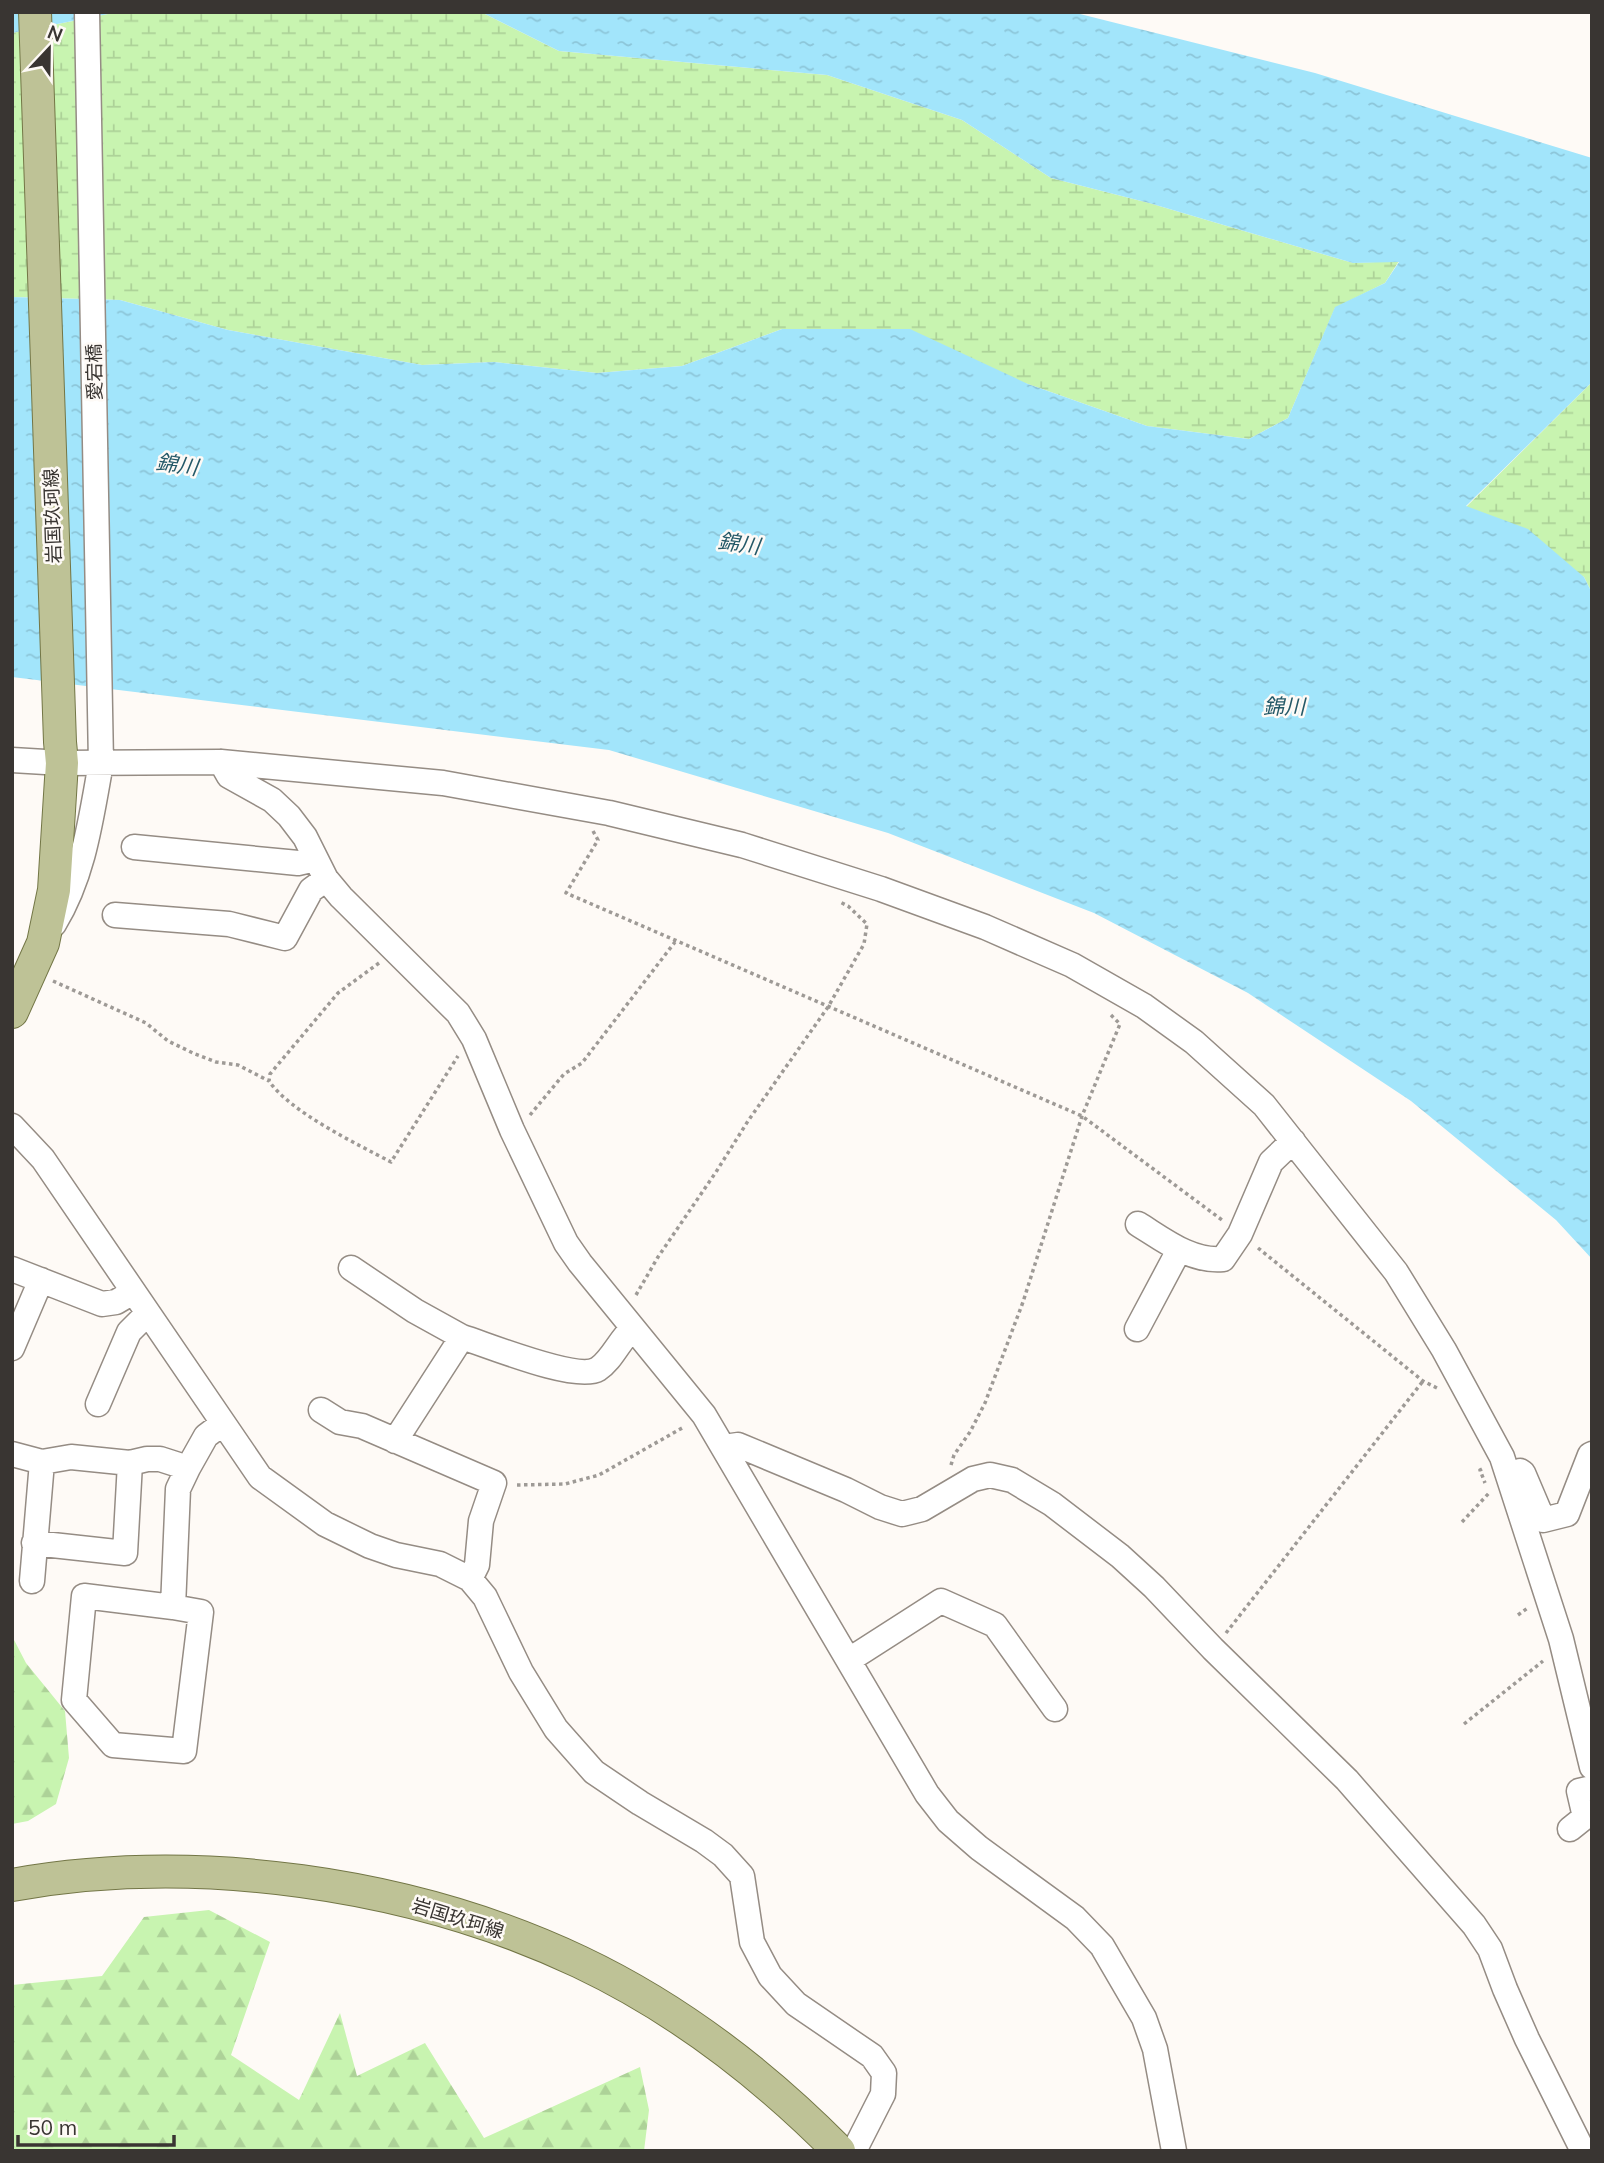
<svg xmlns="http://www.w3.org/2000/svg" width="1604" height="2163" font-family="Mulish,'Noto Sans JP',sans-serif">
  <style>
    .forest { fill: url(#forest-firs) }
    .wetland { fill: url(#wetland-marsh) }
    .water { fill: url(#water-ripples) }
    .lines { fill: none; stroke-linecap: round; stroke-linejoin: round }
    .minor-casing { stroke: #958c84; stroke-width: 27 }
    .major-casing { stroke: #737646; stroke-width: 34 }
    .path { stroke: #9e9a96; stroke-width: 3.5; stroke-dasharray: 3.5 3.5; stroke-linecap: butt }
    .minor { stroke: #fff; stroke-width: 24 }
    .major { stroke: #bec296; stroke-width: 32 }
    .labels { text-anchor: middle; stroke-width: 5; stroke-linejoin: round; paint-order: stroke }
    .street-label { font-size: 19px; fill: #393532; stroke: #fefaf6 }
    .water-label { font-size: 21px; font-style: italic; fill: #245968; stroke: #fefaf6 }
  </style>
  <defs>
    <pattern id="forest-firs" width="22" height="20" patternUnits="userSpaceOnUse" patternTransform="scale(1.75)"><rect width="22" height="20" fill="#c8f4b0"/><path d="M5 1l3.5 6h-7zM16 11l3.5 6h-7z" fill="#add298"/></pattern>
    <pattern id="wetland-marsh" width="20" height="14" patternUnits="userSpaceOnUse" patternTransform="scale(1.75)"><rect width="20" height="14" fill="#c8f4b0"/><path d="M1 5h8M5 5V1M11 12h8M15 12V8" fill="none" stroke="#add298"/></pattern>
    <pattern id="water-ripples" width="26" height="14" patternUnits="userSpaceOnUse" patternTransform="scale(1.75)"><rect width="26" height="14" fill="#a2e5fb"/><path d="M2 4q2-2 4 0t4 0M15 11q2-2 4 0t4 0" fill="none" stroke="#8cc5d8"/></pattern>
  </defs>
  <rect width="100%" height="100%" fill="#fefaf6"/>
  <!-- forest -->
  <path class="forest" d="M12,1636L26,1663L65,1711L69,1758L56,1804L28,1821L12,1824Z
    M209,1910L270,1942L231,2055L299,2100L340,2013L357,2076L425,2043L484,2138L640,2067L649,2110L644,2151H12V1985L102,1976L144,1917Z"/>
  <!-- wetland -->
  <path class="wetland" d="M118,12H481L559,51L827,75L962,120L1051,178L1149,203L1353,263L1399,261L1385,283L1335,308L1288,418L1249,439L1147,426L1028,384L782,329L682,366L597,373L494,362L422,365L228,330L120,300L12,297V33Z
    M1592,382V593L1584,577L1466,507Z"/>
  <!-- water -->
  <path class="water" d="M12,12H118L12,33Z
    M481,12H1072L1315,73L1592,158V382L1466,506L1528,529L1584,577L1592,593V1259L1556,1220L1411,1101L1248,993L1094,913L888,833L609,750L12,677V297L120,300L228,330L422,365L494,362L597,373L682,366L782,329H910L1028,384L1147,426L1249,439L1288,418L1335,307L1385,283L1399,262L1353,263L1149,203L1051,178L962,120L827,75L559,51Z"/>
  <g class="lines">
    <!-- minor casing -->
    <g class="minor-casing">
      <path id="minor" d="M12,760L62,763L221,762L443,783L609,813L742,845L881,889L985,927L1072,965L1144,1006L1194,1042L1264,1105L1396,1272L1444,1350L1502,1457L1561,1639L1592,1767
        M221,762L229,776L272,800L289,816L305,837L326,879L341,897L458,1013L474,1039L512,1130L566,1243L580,1263L704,1415L927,1794L948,1821L979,1848L1075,1918L1102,1946L1144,2018L1155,2049L1174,2151
        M134,847L298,863L315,859
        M115,915L229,924L285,938L311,890L326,879
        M54,924C84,875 91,818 101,763L87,12
        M12,1126L43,1159L260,1477L325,1524L370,1546L396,1555L440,1564L470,1579L485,1597L521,1672L556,1729L594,1772L640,1803L704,1841L723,1855L742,1876L752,1942L770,1976L796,2004L872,2056L884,2073L883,2094L854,2151
        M1138,1224C1164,1240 1191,1262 1223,1259L1240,1234L1271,1162L1293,1141
        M351,1268L415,1311L462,1337
        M12,1269L102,1304L116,1302L133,1292
        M1137,1329L1179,1250
        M12,1348L41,1280
        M98,1404L129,1332L147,1314
        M321,1410L340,1422L362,1426L494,1483L481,1521L477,1565L470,1579
        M395,1441L462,1337C488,1345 577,1382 598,1369C612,1360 620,1339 633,1328
        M724,1447L738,1445L846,1490L880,1507L902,1514L922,1509L973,1479L990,1475L1012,1480L1052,1504L1120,1556L1154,1587L1213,1649L1347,1780L1474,1925L1490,1949L1505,1989L1527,2039L1583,2151
        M12,1454L42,1462
        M1520,1471L1523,1473L1543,1520L1567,1514L1590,1455L1592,1454
        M34,1543L125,1553L130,1463
        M32,1581L42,1462L71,1457L130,1463L147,1459H160L188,1468L206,1436L222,1424
        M173,1607L84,1596L74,1700L113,1745L184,1751L201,1612L173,1607L178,1489L188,1468
        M849,1660L941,1601L995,1625L1055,1709
        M1570,1829L1585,1817L1579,1791L1592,1788"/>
    </g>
    <!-- major casing -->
    <g class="major-casing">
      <path id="major" d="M12,1012L43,943L54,890L62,763L60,742L35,12
        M12,1885C196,1852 411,1882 580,1962C677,2008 764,2075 839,2151"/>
    </g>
    <!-- path -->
    <path class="path" d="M593,831L598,840L566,893L1082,1116L1222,1220
      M379,963L338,993L270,1074L269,1081C290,1112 357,1144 391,1162L458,1056
      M53,981L146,1023L168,1041L195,1054L216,1062L238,1065L269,1081
      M530,1115L564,1074L582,1063L675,942
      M1258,1248L1423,1381L1439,1389
      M636,1295L658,1257L716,1172L748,1121L828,1007L864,944L867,924L848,906L840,902
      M951,1465L954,1455L970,1432L985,1403L1023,1302L1082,1116L1120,1024L1111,1015
      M1482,1469L1480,1470L1485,1483
      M517,1485L565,1484L599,1475L684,1427
      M1462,1522L1489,1493L1488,1491
      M1518,1615L1529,1607
      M1226,1633L1423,1381
      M1464,1724L1543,1661"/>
    <!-- minor -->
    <use href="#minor" class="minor"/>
    <!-- major -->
    <use href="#major" class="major"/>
  </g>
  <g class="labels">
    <!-- street labels -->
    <g class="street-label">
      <text transform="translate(94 372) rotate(-91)" y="7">愛宕橋</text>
      <text transform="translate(52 516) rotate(-92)" y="7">岩国玖珂線</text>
      <text transform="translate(458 1918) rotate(17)" y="7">岩国玖珂線</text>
    </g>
    <!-- water labels -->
    <g class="water-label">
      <text transform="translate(177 465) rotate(8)" y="7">錦川</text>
      <text transform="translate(739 544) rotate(8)" y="7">錦川</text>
      <text x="1284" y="714">錦川</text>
    </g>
  </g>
  <!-- border -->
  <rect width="1604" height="2163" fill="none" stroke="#393532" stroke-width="28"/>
  <!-- north arrow -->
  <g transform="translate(49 49) rotate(22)" stroke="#fefaf6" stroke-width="5" paint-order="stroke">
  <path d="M0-5L12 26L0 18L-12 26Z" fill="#393532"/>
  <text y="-10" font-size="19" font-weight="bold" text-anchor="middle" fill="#393532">N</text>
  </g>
  <!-- scale -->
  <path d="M18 2135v10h156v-10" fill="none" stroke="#393532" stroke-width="3.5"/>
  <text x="28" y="2135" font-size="21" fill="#393532" stroke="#fefaf6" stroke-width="5" paint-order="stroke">50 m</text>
</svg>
